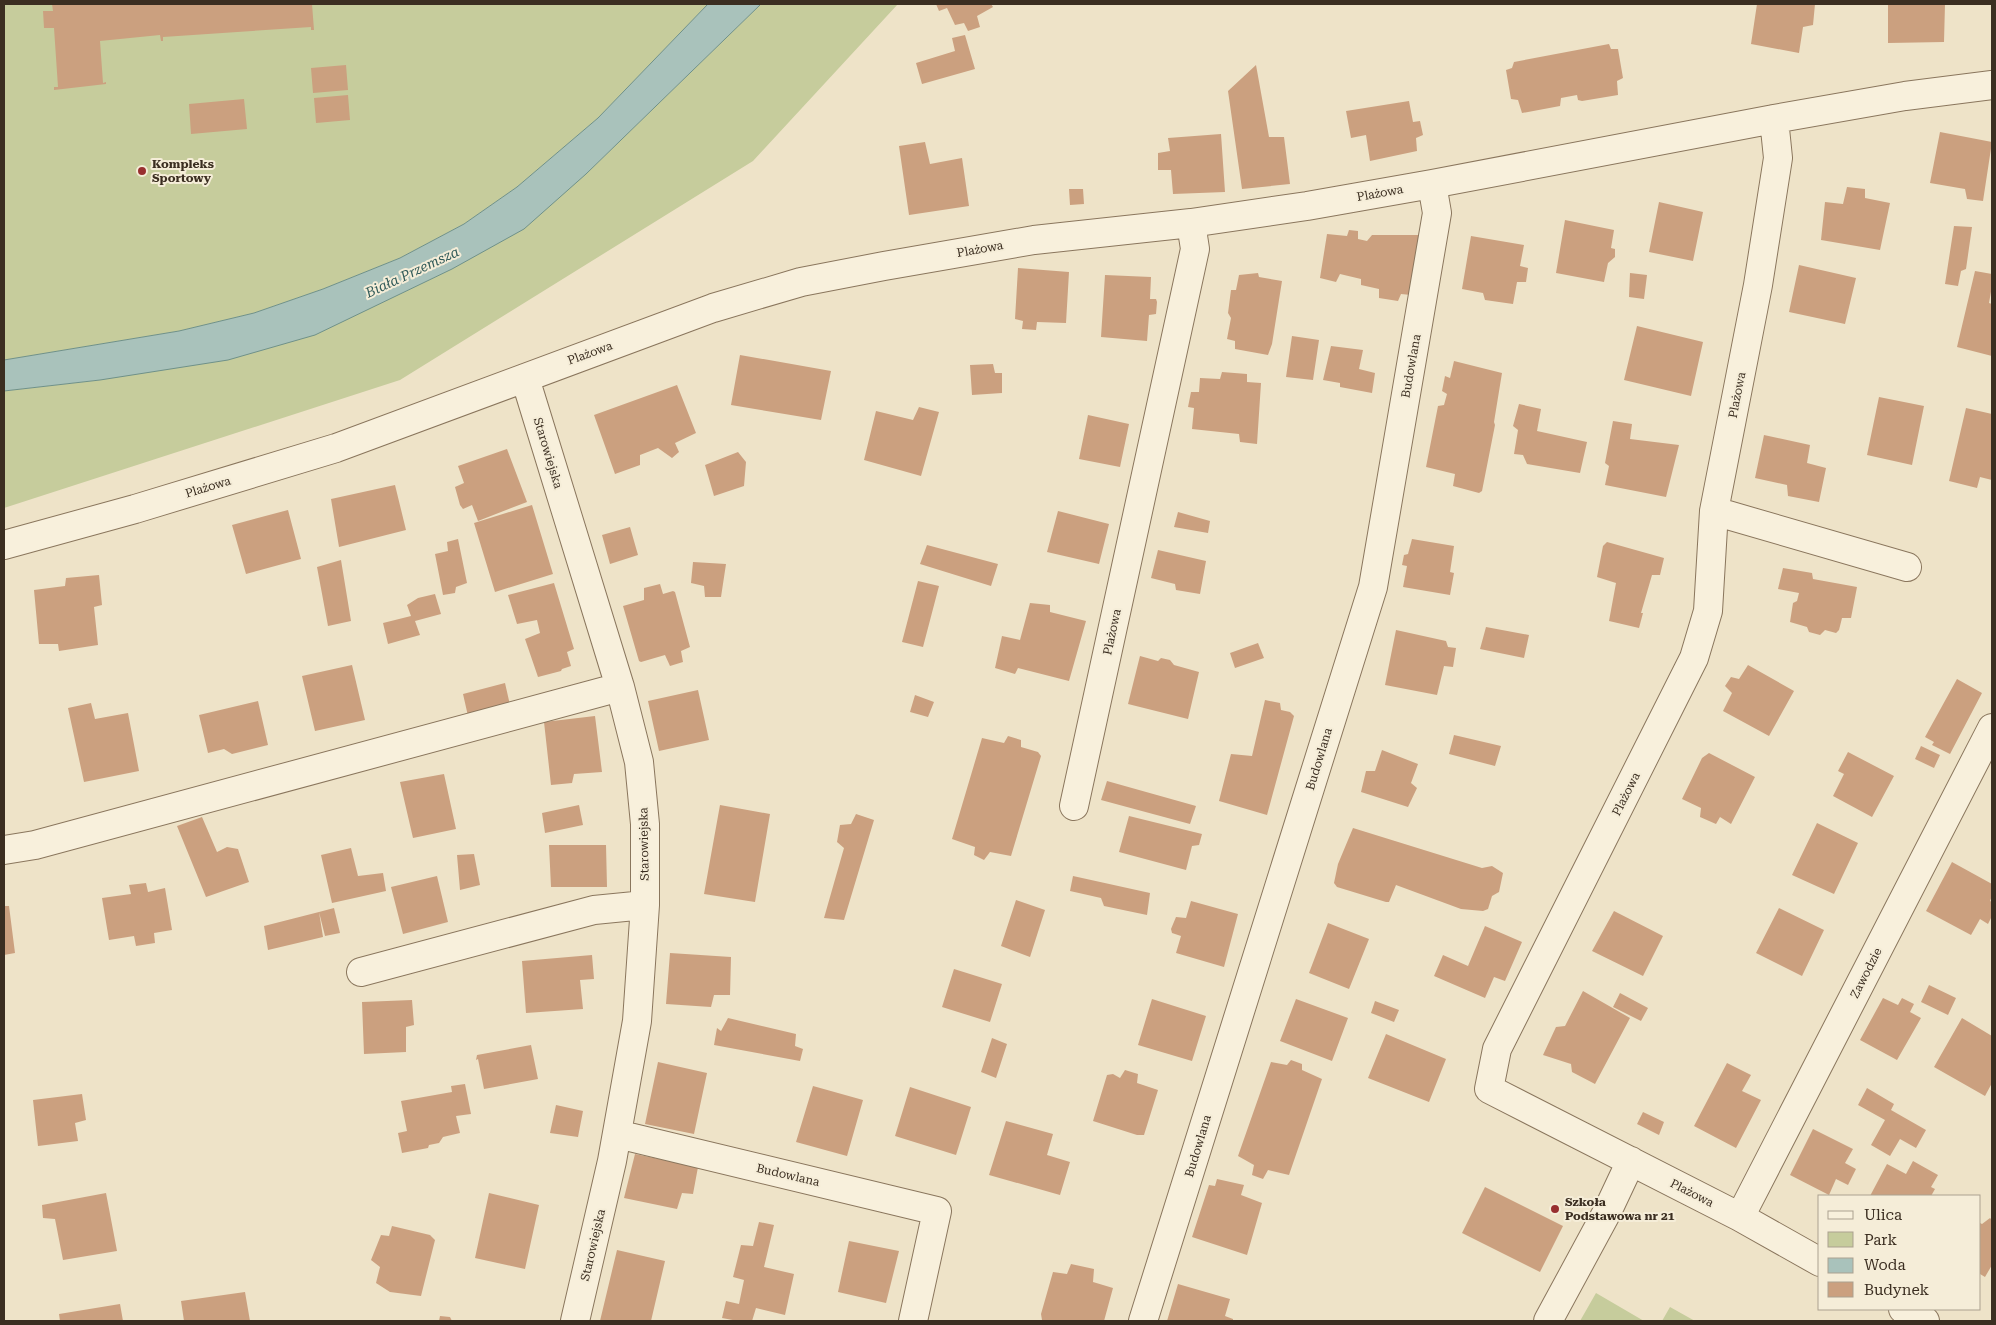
<svg xmlns="http://www.w3.org/2000/svg" width="1996" height="1325" font-family="'Roboto Serif',serif">
  <style>
    .green { fill: #c6cc9c }
    .water { fill: #a9c2bb; stroke: #6f9189 }
    .building { fill: #cba07f }
    .lines { fill: none; stroke-linecap: round; stroke-linejoin: round }
    .minor-casing { stroke: #8a765d; stroke-width: 30 }
    .minor { stroke: #f8f0dc; stroke-width: 28 }
    .poi-dot { fill: #982f2f; stroke: #f5edd8; stroke-width: 2 }
    .labels { text-anchor: middle; stroke-width: 4; stroke-linejoin: round; paint-order: stroke }
    .poi-label { font-size: 12px; font-weight: bold; fill: #3b2e21; stroke: #f5edd8; text-anchor: start }
    .street-label { font-size: 12px; fill: #3b2e21; stroke: #f5edd8 }
    .water-label { font-size: 14px; font-style: italic; fill: #305a58; stroke: #f5edd8 }
  </style>
  <rect width="100%" height="100%" fill="#eee3c8"/>
  <!-- green -->
  <path class="green" d="M4,4H708L598,118L517,187L464,224L400,258L323,289L254,313L179,331L4,360Z
    M761,4H898L753,161L400,380L4,508V391L100,380L389,299L452,269L586,174Z
    M1596,1293L1644,1321H1580Z
    M1670,1307L1695,1321H1662Z"/>
  <!-- water -->
  <path class="water" d="M708,4H761L586,174L524,229L452,269L315,335L228,360L100,380L4,391V360L179,331L254,313L323,289L400,258L464,224L517,187L598,118Z"/>
  <!-- building -->
  <path class="building" d="M52,4H312L314,30H311V27L163,37V41H161L160,35L100,41L103,83L106,82V84L54,90V87H58L54,28H44L43,11H53Z
    M936,4H991L993,7L977,16L980,27L968,31L964,23L955,25L947,8L939,11Z
    M1757,4H1815L1813,25L1803,27L1799,53L1751,44Z
    M1888,4H1945L1944,42L1888,43Z
    M965,35L975,69L922,84L916,63L955,51L952,38Z
    M1609,44L1611,49H1618L1623,78L1617,81L1618,95L1582,101L1578,100L1577,95L1561,98L1560,106L1522,113L1518,100L1511,99L1506,70L1512,68L1514,62Z
    M346,65L348,90L313,93L311,68Z
    M1256,65L1269,137H1284L1290,184L1242,189L1228,91Z
    M348,95L350,120L316,123L314,98Z
    M244,99L247,129L191,134L189,104Z
    M1409,101L1413,122L1420,121L1423,135L1416,138L1417,151L1370,161L1366,135L1351,138L1346,111Z
    M1940,132L1992,142L1983,201L1967,199L1965,189L1930,183Z
    M1221,134L1225,192L1173,194L1171,170H1158V153L1170,151L1168,138Z
    M925,142L930,164L962,158L969,206L909,215L899,146Z
    M1847,187L1865,189V198L1890,203L1880,250L1821,240L1825,202L1843,204Z
    M1069,189H1083L1084,204L1070,205Z
    M1659,202L1703,212L1693,261L1649,252Z
    M1565,220L1614,230L1611,248L1615,249V257L1608,263L1604,282L1556,273Z
    M1954,226L1972,227L1966,269L1961,271L1958,286L1945,284Z
    M1349,230L1358,231V239L1367,241L1372,235H1421L1411,295L1401,294L1398,301L1379,298V289L1361,285V279L1340,274L1336,282L1320,278L1327,234L1347,236Z
    M1471,236L1524,245L1520,266L1528,268L1526,282H1517L1513,304L1485,300L1483,293L1462,289Z
    M1799,265L1856,278L1845,324L1789,312Z
    M1018,268L1069,272L1066,323L1037,322L1036,330L1022,329L1023,321L1015,319Z
    M1975,271L1992,274V286L1989,303L1992,304V356L1957,347Z
    M1258,273L1259,277L1282,281L1272,344L1268,355L1235,349V341L1227,339L1231,318L1228,313L1231,290H1236L1239,275Z
    M1630,273L1647,275L1644,299L1629,297Z
    M1105,275L1151,277L1150,299H1156L1157,302L1156,314L1149,315L1147,341L1101,337Z
    M1637,326L1703,342L1691,396L1624,380Z
    M1292,336L1319,340L1313,380L1286,377Z
    M1331,346L1363,350L1359,369L1375,373L1372,393L1340,387V383L1323,380Z
    M740,355L831,371L821,420L731,405Z
    M1454,361L1502,373L1494,422L1495,425L1482,491L1479,493L1453,486L1455,474L1426,467L1438,406L1444,405L1447,394L1442,391L1445,376L1450,378Z
    M993,364L995,373H1002V393L972,395L970,365Z
    M1222,372L1247,374V382L1261,383L1257,444L1240,442L1239,434L1192,429L1194,408L1188,407L1191,392H1199L1200,378L1220,379Z
    M677,385L696,433L675,443L679,452L672,458L658,448L640,455V465L615,474L594,415Z
    M1879,397L1924,406L1912,465L1867,455Z
    M1519,404L1541,409L1537,431L1587,442L1580,473L1527,464L1523,455L1514,454L1518,430L1513,426Z
    M919,407L939,412L921,476L864,460L876,411L913,420Z
    M1966,408L1992,414V480L1980,477L1977,488L1949,481Z
    M1088,415L1129,424L1120,467L1079,459Z
    M1613,421L1632,424L1630,439L1679,445L1666,497L1605,485L1609,466L1605,463Z
    M1764,435L1810,445L1807,463L1826,468L1819,502L1788,496L1787,485L1755,478Z
    M507,449L527,502L478,521L472,505L463,509L460,505L455,487L464,483L458,466Z
    M738,452L746,462L744,486L714,496L705,465Z
    M395,485L406,530L339,547L331,499Z
    M532,505L553,574L495,592L474,523Z
    M288,510L301,559L246,574L232,525Z
    M1058,511L1109,524L1099,564L1047,552Z
    M1178,512L1210,521L1208,533L1174,527Z
    M630,527L638,555L610,564L602,535Z
    M458,539L467,583L456,587L455,593L443,595L435,554L448,551L447,542Z
    M1412,539L1454,546L1450,572L1454,573L1450,595L1403,587L1407,566L1402,565L1404,555L1408,554Z
    M1607,542L1664,558L1660,575H1652L1641,613H1643L1639,628L1609,621L1616,583L1597,577L1603,546Z
    M927,545L998,564L991,586L920,564Z
    M1158,550L1206,561L1200,594L1176,590L1175,584L1151,578Z
    M341,560L351,621L328,626L317,567Z
    M693,562L726,564L721,597H705L704,586L691,583Z
    M1783,568L1812,573L1813,579L1857,587L1851,618H1842L1839,630L1836,633L1825,630L1820,635L1809,632L1807,627L1790,622L1793,603L1797,601L1799,593L1778,589Z
    M99,575L102,605L94,607L98,645L59,651L58,644H39L34,590L65,586L66,578Z
    M918,581L939,586L923,647L902,642Z
    M554,583L574,649L567,652L571,666L562,669L561,671L538,677L525,639L540,633L537,620L517,624L508,595Z
    M660,584L663,594L673,591L675,592L690,647L681,651L683,662L670,666L665,655L641,662L639,661L623,606L644,600V588Z
    M435,594L441,614L415,621L420,635L388,644L383,623L411,616L407,605L418,598Z
    M1030,603L1050,605V612L1086,621L1069,681L1018,668L1015,674L995,668L1002,636L1020,640Z
    M1486,627L1529,635L1524,658L1480,649Z
    M1396,630L1446,641L1448,647L1456,648L1453,667L1444,666L1437,695L1385,685Z
    M1258,643L1264,658L1235,668L1230,653Z
    M1140,656L1158,661L1161,658L1170,660L1174,665L1199,672L1188,719L1128,704Z
    M352,665L365,720L315,731L302,676Z
    M1748,665L1794,691L1769,736L1723,711L1732,693L1725,686L1731,677L1739,679Z
    M1957,679L1982,693L1950,754L1932,745L1934,742L1925,737Z
    M505,683L510,705L468,716L463,694Z
    M698,690L709,740L659,751L648,701Z
    M915,695L934,702L928,717L910,712Z
    M1265,700L1280,703L1281,710L1290,712L1294,716L1267,815L1219,801L1231,754L1252,756Z
    M258,701L268,745L232,754L224,749L208,753L199,715Z
    M91,703L95,719L128,713L139,771L84,782L68,708Z
    M595,716L602,772L574,774L572,783L551,785L544,722Z
    M1454,735L1501,746L1495,766L1449,754Z
    M1008,736L1021,740V747L1038,752L1041,756L1011,856L990,852L984,860L974,855L975,847L952,839L982,738L1004,743Z
    M1921,746L1940,755L1934,768L1915,759Z
    M1382,750L1418,764L1411,783L1417,788L1408,807L1361,792L1366,771H1375Z
    M1848,752L1894,776L1872,817L1833,796L1844,774L1838,771Z
    M1709,753L1755,777L1731,824L1720,817L1716,824L1700,817L1701,808L1682,799L1702,758Z
    M444,774L456,829L413,838L400,782Z
    M1107,781L1196,806L1190,824L1101,800Z
    M579,805L583,825L545,833L542,813Z
    M720,805L770,814L755,902L704,894Z
    M856,814L874,820L844,920L824,918L844,848L837,842L840,825L851,824Z
    M1129,816L1202,834L1199,845L1192,846L1186,870L1119,852Z
    M202,817L217,852L227,847L238,849L249,882L206,897L177,826Z
    M1817,823L1858,843L1834,894L1792,875Z
    M1353,828L1482,868L1492,866L1503,873L1499,892L1492,896L1488,909L1483,911L1461,909L1396,885L1389,902H1386L1337,887L1334,883L1338,864Z
    M549,845H606L607,887H551Z
    M351,848L358,876L383,873L386,891L332,903L321,855Z
    M474,854L480,885L460,890L457,855Z
    M1952,862L1992,884V896L1990,901L1992,902V916L1988,924L1980,919L1971,935L1926,911Z
    M437,876L448,922L403,934L391,887Z
    M1073,876L1150,893L1147,915L1104,906L1101,898L1070,891Z
    M146,883L148,892L165,888L172,930L154,933L155,943L136,946L134,936L109,940L102,898L131,894L129,885Z
    M1016,900L1045,910L1030,957L1001,946Z
    M1191,901L1238,914L1224,967L1176,953L1181,936L1172,933L1171,929L1176,917L1186,918Z
    M4,906H9L15,953L4,955Z
    M334,908L340,933L325,936L319,912Z
    M1779,908L1824,930L1802,976L1756,953Z
    M1614,911L1663,936L1643,976L1592,951Z
    M319,912L323,937L268,950L264,926Z
    M1328,923L1369,939L1349,989L1309,973Z
    M1485,926L1522,942L1505,981L1494,977L1485,998L1434,976L1443,955L1468,966Z
    M670,953L731,957L730,995H714L711,1007L666,1004Z
    M592,955L594,979L580,980L583,1009L526,1013L522,961Z
    M954,969L1002,984L990,1022L942,1007Z
    M1929,985L1956,998L1948,1015L1921,1002Z
    M1583,991L1630,1018L1595,1084L1572,1072L1571,1064L1543,1055L1556,1027L1565,1026Z
    M1620,993L1648,1008L1641,1021L1613,1007Z
    M1883,998L1898,1005L1902,998L1914,1004L1910,1012L1921,1018L1897,1060L1860,1040Z
    M1152,999L1206,1016L1192,1061L1138,1045Z
    M1296,999L1348,1018L1332,1061L1280,1041Z
    M412,1000L414,1025L406,1027V1052L364,1054L362,1002Z
    M1375,1001L1399,1010L1394,1022L1371,1013Z
    M728,1018L796,1034L795,1046L803,1049L800,1061L714,1045L717,1028L721,1031Z
    M1962,1018L1992,1036V1083L1985,1096L1934,1067Z
    M1386,1034L1446,1059L1429,1102L1368,1078Z
    M992,1038L1007,1044L996,1078L981,1072Z
    M531,1045L538,1079L484,1089L478,1059L476,1060L477,1055Z
    M1291,1060L1302,1064V1070L1322,1079L1289,1175L1268,1170L1263,1179L1252,1175L1254,1165L1238,1156L1271,1062L1287,1065Z
    M658,1062L707,1073L694,1134L645,1124Z
    M1727,1063L1751,1075L1742,1091L1761,1100L1736,1148L1694,1126Z
    M1125,1070L1138,1074L1137,1083L1158,1090L1144,1135H1137L1093,1121L1107,1075L1113,1074L1120,1078Z
    M465,1084L471,1114L456,1116L460,1133L443,1137L439,1143L429,1145L428,1148L402,1153L398,1133L407,1131L401,1101L452,1092L451,1086Z
    M813,1086L863,1100L847,1156L796,1142Z
    M910,1087L971,1107L956,1155L895,1136Z
    M1867,1088L1894,1104L1891,1110L1926,1130L1916,1148L1900,1139L1890,1156L1871,1145L1885,1120L1858,1105Z
    M82,1094L86,1120L75,1123L78,1141L38,1146L33,1100Z
    M556,1105L583,1111L578,1137L550,1133Z
    M1643,1112L1664,1122L1659,1135L1637,1124Z
    M1006,1121L1053,1134L1047,1155L1070,1162L1060,1195L989,1175Z
    M1813,1129L1853,1149L1845,1163L1856,1169L1848,1185L1836,1179L1829,1195L1790,1175Z
    M635,1154L698,1167L693,1194L682,1193L677,1209L624,1198Z
    M1913,1161L1938,1175L1931,1187L1935,1189L1931,1196H1870L1887,1164L1906,1174Z
    M1217,1179L1244,1185L1241,1195L1262,1203L1247,1255L1192,1237L1209,1185L1215,1186Z
    M1485,1187L1563,1226L1540,1272L1462,1233Z
    M106,1193L117,1251L63,1260L55,1219L43,1218L42,1205Z
    M489,1193L539,1205L525,1269L475,1258Z
    M1990,1218L1992,1220V1265L1985,1277L1980,1274V1223L1982,1224Z
    M759,1222L774,1225L764,1267L794,1274L785,1315L756,1308L752,1321H738L722,1318L726,1301L739,1304L744,1280L733,1277L741,1245L753,1246Z
    M392,1226L430,1235L435,1240L421,1296L390,1292L376,1283L380,1267L371,1260L381,1235L389,1236Z
    M849,1241L899,1251L886,1303L838,1292Z
    M617,1250L665,1261L651,1321H600Z
    M1071,1264L1094,1269L1093,1282L1113,1288L1104,1321L1042,1320L1041,1314L1053,1272L1067,1274Z
    M1178,1284L1230,1299L1225,1316L1233,1319V1321H1167Z
    M245,1292L250,1321H184L181,1301Z
    M120,1304L123,1321H60L59,1314Z
    M440,1316L450,1317L452,1321H439Z"/>
  <g class="lines">
    <!-- minor casing -->
    <g class="minor-casing">
      <path id="minor" d="M1774,119L1778,158L1758,285L1714,511L1708,611L1694,658L1497,1049L1489,1089L1740,1217L1820,1262
        M525,378L620,687L639,762L645,824V905L637,1021L612,1161L575,1321
        M1714,511L1907,567
        M4,545L135,509L336,448L713,308L801,282L884,266L1034,240L1191,223L1307,206L1432,184L1774,119L1905,96L1992,85
        M1074,806L1195,249L1191,223
        M4,850L35,845L620,687
        M361,972L594,910L645,905
        M617,1134L937,1211L913,1321
        M1740,1217L1992,728
        M1903,1309L1925,1321
        M1143,1321L1373,587L1437,213L1432,184
        M1548,1321L1607,1212L1631,1161"/>
    </g>
    <!-- minor -->
    <use href="#minor" class="minor"/>
  </g>
  <!-- markers -->
  <g class="poi-dot">
    <circle cx="142" cy="171" r="5"/>
    <circle cx="1555" cy="1209" r="5"/>
  </g>
  <g class="labels">
    <!-- poi labels -->
    <g class="poi-label">
      <text x="152" y="168">Kompleks<tspan x="152" dy="14">Sportowy</tspan></text>
      <text x="1565" y="1206">Szkoła<tspan x="1565" dy="14">Podstawowa nr 21</tspan></text>
    </g>
    <!-- street labels -->
    <g class="street-label">
      <text transform="translate(1380 193) rotate(-10)" y="4">Plażowa</text>
      <text transform="translate(980 249) rotate(-10)" y="4">Plażowa</text>
      <text transform="translate(590 353) rotate(-20)" y="4">Plażowa</text>
      <text transform="translate(1411 366) rotate(-80)" y="4">Budowlana</text>
      <text transform="translate(1737 395) rotate(-79)" y="4">Plażowa</text>
      <text transform="translate(548 453) rotate(73)" y="4">Starowiejska</text>
      <text transform="translate(208 487) rotate(-17)" y="4">Plażowa</text>
      <text transform="translate(1112 632) rotate(-78)" y="4">Plażowa</text>
      <text transform="translate(1319 759) rotate(-73)" y="4">Budowlana</text>
      <text transform="translate(1626 794) rotate(-63)" y="4">Plażowa</text>
      <text transform="translate(644 844) rotate(-91)" y="4">Starowiejska</text>
      <text transform="translate(1866 973) rotate(-63)" y="4">Zawodzie</text>
      <text transform="translate(1198 1146) rotate(-73)" y="4">Budowlana</text>
      <text transform="translate(788 1175) rotate(13)" y="4">Budowlana</text>
      <text transform="translate(1692 1193) rotate(27)" y="4">Plażowa</text>
      <text transform="translate(593 1245) rotate(-77)" y="4">Starowiejska</text>
    </g>
    <!-- water labels -->
    <g class="water-label">
      <text transform="translate(412 272) rotate(-25)" y="5">Biała Przemsza</text>
    </g>
  </g>
  <!-- border -->
  <rect width="1996" height="1325" fill="none" stroke="#3b2e21" stroke-width="10"/>
  <!-- legend -->
  <rect x="1818" y="1195" width="162" height="115" fill="#f5edd8" stroke="#aba18f"/>
  <rect x="1828" y="1211" width="25" height="8" fill="#f8f0dc" stroke="#aba18f"/>
  <text x="1864" y="1220" font-size="15" fill="#3b2e21">Ulica</text>
  <rect x="1828" y="1232" width="25" height="15" fill="#c6cc9c" stroke="#aba18f"/>
  <text x="1864" y="1245" font-size="15" fill="#3b2e21">Park</text>
  <rect x="1828" y="1258" width="25" height="15" fill="#a9c2bb" stroke="#aba18f"/>
  <text x="1864" y="1270" font-size="15" fill="#3b2e21">Woda</text>
  <rect x="1828" y="1282" width="25" height="15" fill="#cba07f" stroke="#aba18f"/>
  <text x="1864" y="1295" font-size="15" fill="#3b2e21">Budynek</text>
</svg>
